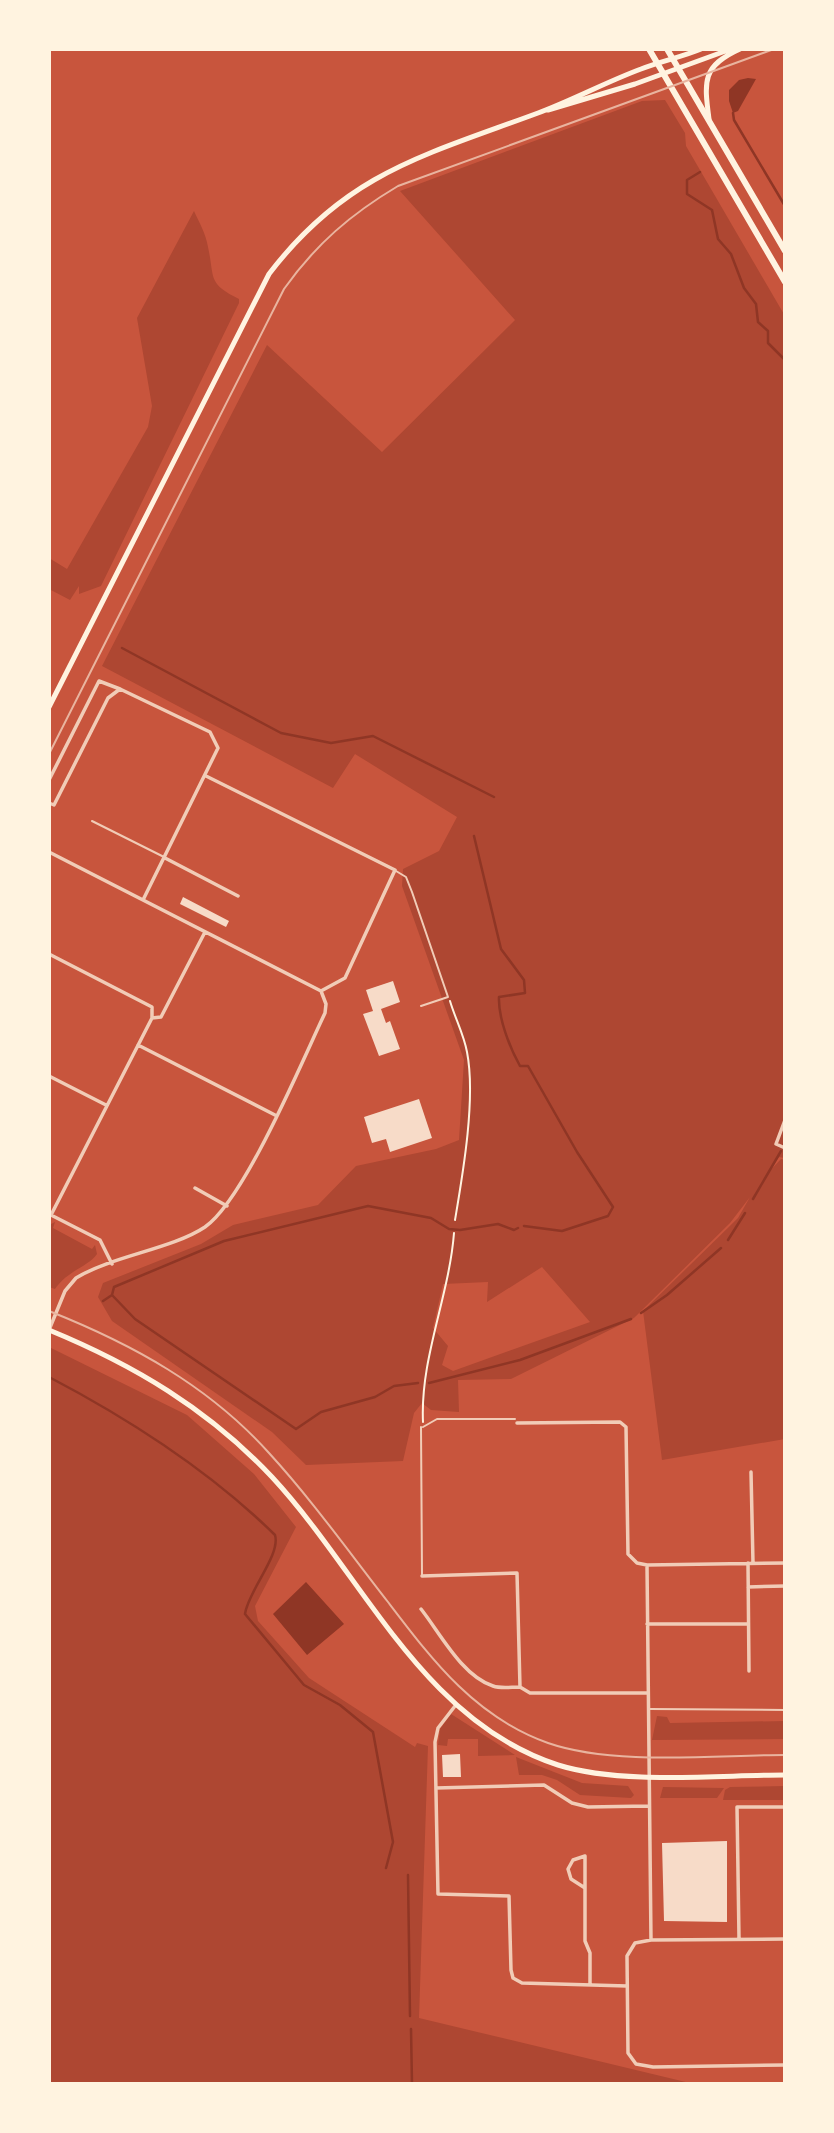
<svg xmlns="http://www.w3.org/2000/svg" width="834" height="2133" font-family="'Noto Sans',sans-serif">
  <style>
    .green { fill: #ae4732; fill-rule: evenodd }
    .water { fill: #8f3625 }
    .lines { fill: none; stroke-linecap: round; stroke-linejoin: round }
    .stream { stroke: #8f3625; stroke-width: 2.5 }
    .building { fill: #f7dbc8 }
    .path { stroke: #fff3e0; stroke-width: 2 }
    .service { stroke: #f1ccb7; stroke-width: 2 }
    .minor { stroke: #f1ccb7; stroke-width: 3.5 }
    .secondary { stroke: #fff3e0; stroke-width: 5 }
    .primary { stroke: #fff3e0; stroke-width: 6 }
    .tram { stroke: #e9b49f; stroke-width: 2 }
  </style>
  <rect width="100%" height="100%" fill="#c8553d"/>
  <!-- green -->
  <path class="green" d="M665,100L685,133L686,146L785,316V1158L779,1157L766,1175L781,1159L785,1160V1439L662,1460L643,1311L738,1218L750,1197L730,1223L634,1318L511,1379L458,1380L459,1412L431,1410L422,1403L414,1413L403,1461L306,1465L272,1432L112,1321L98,1297L103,1283L201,1244L233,1225L318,1205L356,1166L436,1149L459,1140L464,1060L402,886L403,869L439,851L457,817L355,754L333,788L102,666L267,345L382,452L515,320L400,191L642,101ZM542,1267L590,1322L453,1371L442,1365L448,1346L433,1328L443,1284L488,1282L487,1302Z
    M194,211C199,222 206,234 208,247C215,279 207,283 239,299V303L101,586L79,594V586L70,600L49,589V558L67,569L148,427L152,406L137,318Z
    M55,1222L53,1228L92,1249L95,1245L97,1254C88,1267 68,1270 55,1289L49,1287V1225Z
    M49,1347L187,1415L254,1474L296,1527L255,1606L258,1621L309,1678L415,1747L417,1743L428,1746L419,2018L694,2084H49Z
    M451,1714L515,1755L478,1756V1739H448L447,1746L438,1745L440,1729Z
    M657,1716L667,1717L670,1723L785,1721V1739L652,1740Z
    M516,1757L582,1783L628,1786L634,1795L631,1798L580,1795L557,1780L542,1775H519Z
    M785,1786V1800H723L725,1790L730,1787Z
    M663,1787L724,1788L717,1798H660Z"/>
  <!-- water -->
  <path class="water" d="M748,78L756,79L738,111L733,113L729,101V90L739,80Z
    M306,1582L344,1624L307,1655L273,1614Z"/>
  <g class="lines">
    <!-- stream -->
    <path class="stream" d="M733,113L734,120L785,206
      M700,172L687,180V194L712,210L718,239L731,254L744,288L756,304L758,322L768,331V343L785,360
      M122,648L281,733L331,743L373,736L494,797
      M474,836L501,949L524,980L525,993L499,997C498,1018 510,1048 520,1066H528L577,1152L613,1207L608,1216L562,1231L524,1226
      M784,1144L785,1142
      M753,1199L781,1151
      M728,1240L745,1213
      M112,1295L114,1287L224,1241L368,1206L431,1218L449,1229L460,1230L498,1224L514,1230L518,1228
      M103,1301L112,1295L135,1319L296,1429L321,1412L375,1397L394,1386L418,1383
      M641,1313L667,1295L721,1248
      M49,1377C131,1420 209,1470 275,1535C281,1555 248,1591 245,1614L304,1685L340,1705L373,1732L393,1842L386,1868
      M429,1383L520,1360L631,1319
      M408,1875L410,2016
      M411,2029L412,2084"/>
  </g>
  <!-- building -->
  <path class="building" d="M183,897L229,921L226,927L180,904Z
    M393,981L400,1002L381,1009L386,1023L390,1021L400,1049L379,1056L363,1014L373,1011L366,990Z
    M419,1099L432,1138L390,1152L386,1139L372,1143L364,1117Z
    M460,1754L461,1777H443L442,1755Z
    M727,1841V1922L664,1921L662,1843Z"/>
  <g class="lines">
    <!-- path -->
    <path class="path" d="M450,1001C455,1018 464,1035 467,1052C476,1098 463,1173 455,1220
      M423,1422C420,1358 449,1297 454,1233"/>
    <!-- service -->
    <path class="service" d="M92,821L164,857
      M396,871L406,877L412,892L448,997L421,1006
      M421,1427L422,1575
      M423,1427L437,1419H515
      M650,1709L785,1710"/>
    <!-- minor -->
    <path class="minor" d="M206,776L395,870L345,978L321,991
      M49,780L99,681L120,689
      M49,803L54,805L108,698L120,689L210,732L218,748L143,900
      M49,852L321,991
      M165,858L238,896
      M49,954L152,1007V1018L51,1215
      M152,1018L161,1017L205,932
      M138,1045L275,1115
      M49,1076L106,1105
      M785,1120L776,1144L785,1148
      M195,1188L227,1206
      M49,1214L100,1240L112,1264
      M49,1330L65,1291L76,1278C112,1256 172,1249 205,1227C245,1199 302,1061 325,1013L326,1004L321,991
      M517,1423L620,1422L626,1427L628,1554L637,1563L647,1565L651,1940
      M751,1472L753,1563
      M748,1563L749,1671
      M647,1565L785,1563
      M422,1576L517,1573L520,1687L530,1693H647
      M748,1587L785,1586
      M421,1609C440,1633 462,1676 493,1686C501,1689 511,1687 520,1687
      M647,1624H748
      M455,1706L438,1728L435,1742L438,1894L509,1896L511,1970L513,1978L522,1983L627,1986
      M436,1788L544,1785L572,1803L588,1807L648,1806
      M585,1888L571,1879L568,1869L573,1860L585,1856V1941L590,1953V1985
      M739,1938L737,1807H785
      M785,1939L651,1940L635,1943L627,1956L628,2053L636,2064L653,2067L785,2065"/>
    <!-- secondary -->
    <path class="secondary" d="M548,110L635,84L731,49
      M709,119C704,81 702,66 740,49
      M49,707L269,274C346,173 425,155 538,113C573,100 606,82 641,69C661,61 682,57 701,49
      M49,1330C134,1365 208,1409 272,1477C363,1575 422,1721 558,1765C622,1785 718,1775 785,1775"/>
    <!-- primary -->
    <path class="primary" d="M649,49L785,282
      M667,49L785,251"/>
    <!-- tram -->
    <path class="tram" d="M49,754L284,289C316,244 351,214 398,186L774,49
      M49,1311C132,1344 209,1386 269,1453C312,1500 349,1552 388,1602C433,1661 475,1717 548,1743C614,1766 715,1755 785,1755"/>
  </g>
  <!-- border -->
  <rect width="834" height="2133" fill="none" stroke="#fff3e0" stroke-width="102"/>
</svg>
